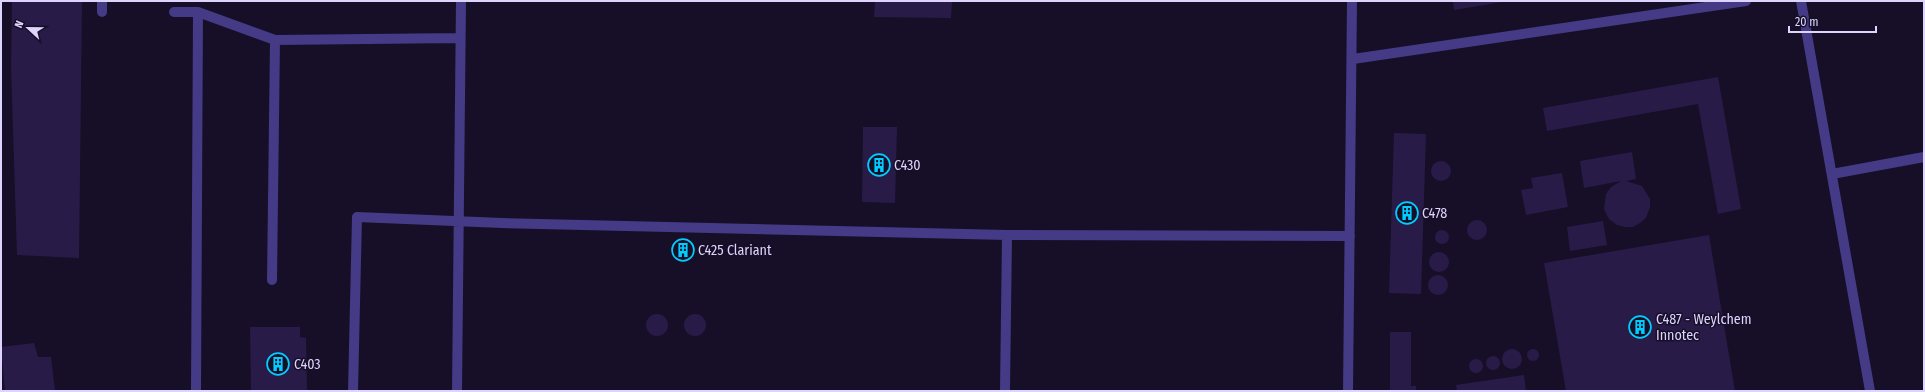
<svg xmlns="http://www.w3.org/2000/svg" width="1925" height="392" font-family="'Fira Sans Condensed',sans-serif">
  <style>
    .building { fill: #291b48 }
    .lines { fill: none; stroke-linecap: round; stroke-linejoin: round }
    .minor { stroke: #443a86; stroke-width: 10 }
    .labels { text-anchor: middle; stroke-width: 3; stroke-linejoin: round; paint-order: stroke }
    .poi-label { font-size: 14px; fill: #ded5ff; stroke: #160f27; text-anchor: start }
  </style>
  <rect width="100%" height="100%" fill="#160f27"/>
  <!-- building -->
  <path class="building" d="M12,1H82L79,258L17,255L11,66Z
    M875,1H952L951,18L874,17Z
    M1453,1H1502V2L1454,10Z
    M1718,77L1741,209L1718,214L1698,104L1547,131L1543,108Z
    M863,127H897L895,203L862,202Z
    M1394,133L1426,134L1421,294L1389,293Z
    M1632,152L1636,179L1626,181L1642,186L1650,199V207L1646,218L1640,223L1633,227H1625L1617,225L1609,219L1604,209L1606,194L1611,187L1621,181L1584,188L1580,161Z
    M1431 171a10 10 0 1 1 20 0a10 10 0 1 1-20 0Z
    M1562,173L1568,207L1526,215L1521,190L1533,188L1531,178Z
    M1467 230a10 10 0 1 1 20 0a10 10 0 1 1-20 0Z
    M1603,221L1607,245L1570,251L1567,227Z
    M1435 237a7 7 0 1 1 14 0a7 7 0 1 1-14 0Z
    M1709,235L1735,391H1566L1544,263Z
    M676,243H690V258H675Z
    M1429 262a10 10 0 1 1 20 0a10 10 0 1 1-20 0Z
    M1428 285a10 10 0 1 1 20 0a10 10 0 1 1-20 0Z
    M646 325a11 11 0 1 1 22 0a11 11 0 1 1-22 0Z
    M684 325a11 11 0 1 1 22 0a11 11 0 1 1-22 0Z
    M250,327H300V337L306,338L307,391H251Z
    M1390,332H1411V386H1416V391H1390Z
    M34,343L38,357H51L55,391H5L1,347Z
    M1527 355a6 6 0 1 1 12 0a6 6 0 1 1-12 0Z
    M1502 359a10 10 0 1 1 20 0a10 10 0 1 1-20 0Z
    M1486 363a7 7 0 1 1 14 0a7 7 0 1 1-14 0Z
    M1469 366a7 7 0 1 1 14 0a7 7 0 1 1-14 0Z
    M1524,375L1526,391H1457L1456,385Z"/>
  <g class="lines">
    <!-- minor -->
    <path class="minor" d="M1801,1L1870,391
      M102,12V1
      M174,12H198L275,40L460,38
      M1353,59L1746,1
      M1832,174L1924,157
      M272,280L275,40
      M196,391L198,12
      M353,391L357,217L502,223L1007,235L1350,236
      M457,391L461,1
      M1005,391L1007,235
      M1348,391L1352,1"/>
  </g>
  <!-- icons -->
  <defs>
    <g id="building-ring" transform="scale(1.15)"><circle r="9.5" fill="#160f27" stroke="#01cdff" stroke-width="1.5"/><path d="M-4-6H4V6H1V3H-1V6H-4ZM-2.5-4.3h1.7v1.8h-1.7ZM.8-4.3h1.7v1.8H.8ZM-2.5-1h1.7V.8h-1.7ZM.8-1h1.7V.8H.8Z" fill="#01cdff"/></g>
  </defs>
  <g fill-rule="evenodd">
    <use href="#building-ring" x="879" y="165"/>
    <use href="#building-ring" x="1407" y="213"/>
    <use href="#building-ring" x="683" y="250"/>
    <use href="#building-ring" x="1640" y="327"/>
    <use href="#building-ring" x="278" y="364"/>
  </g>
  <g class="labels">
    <!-- poi labels -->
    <g class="poi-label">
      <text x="894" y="170">C430</text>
      <text x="1422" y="218">C478</text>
      <text x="698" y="255">C425 Clariant</text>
      <text x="1656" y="324">C487 - Weylchem<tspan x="1656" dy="16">Innotec</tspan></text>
      <text x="294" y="369">C403</text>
    </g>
  </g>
  <!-- border -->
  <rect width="1925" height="392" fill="none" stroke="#ded5ff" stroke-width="4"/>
  <!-- north arrow -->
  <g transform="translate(28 28) rotate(292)" stroke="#160f27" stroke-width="3" paint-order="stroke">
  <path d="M0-3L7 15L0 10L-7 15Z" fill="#ded5ff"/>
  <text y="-6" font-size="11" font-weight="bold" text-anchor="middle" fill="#ded5ff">N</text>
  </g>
  <!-- scale -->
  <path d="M1789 26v6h87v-6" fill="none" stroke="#ded5ff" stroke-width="2"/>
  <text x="1795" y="26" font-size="12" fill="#ded5ff" stroke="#160f27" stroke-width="3" paint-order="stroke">20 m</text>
</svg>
